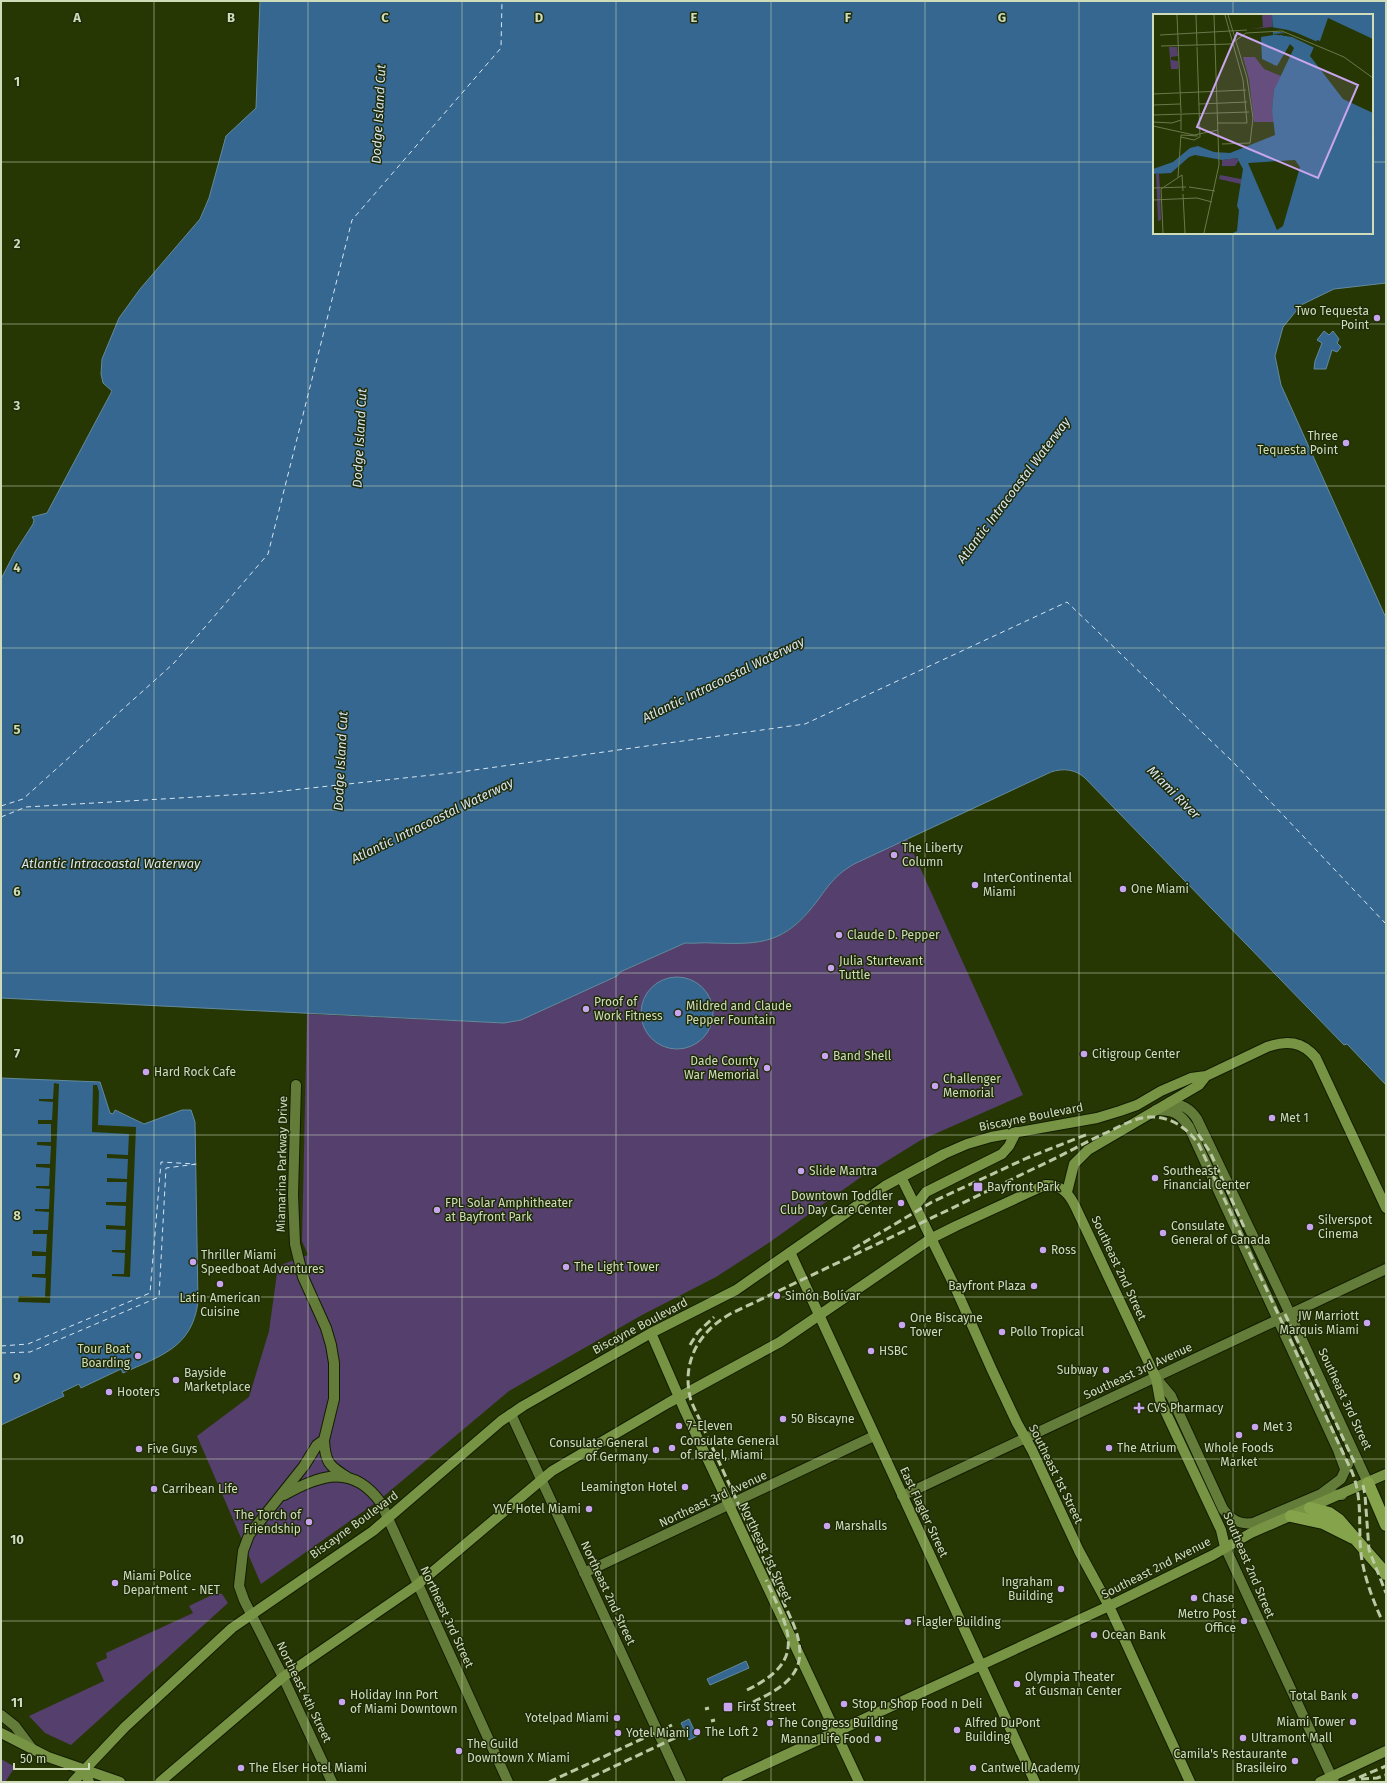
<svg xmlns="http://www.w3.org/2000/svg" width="1387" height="1783" font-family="'Fira Sans',sans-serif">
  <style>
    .green { fill: #553f6c }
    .water { fill: #356790; stroke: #638a9d; fill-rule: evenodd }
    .pier { fill: #273703 }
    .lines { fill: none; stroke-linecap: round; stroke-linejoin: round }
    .ferry { stroke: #d7e5f2; stroke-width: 1; stroke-dasharray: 5 4; stroke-linecap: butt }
    .minor-casing { stroke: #121d00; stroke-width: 12 }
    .major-casing { stroke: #121d00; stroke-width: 12 }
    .highway-casing { stroke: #121d00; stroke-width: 14 }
    .minor { stroke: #647c3a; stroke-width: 10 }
    .major { stroke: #779344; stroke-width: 10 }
    .highway { stroke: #84a34b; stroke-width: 12 }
    .rail { stroke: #bbc9a5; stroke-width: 3; stroke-dasharray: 8 4; stroke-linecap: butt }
    .grid { fill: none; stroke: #cedcba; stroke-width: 1; stroke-opacity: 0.55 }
    .poi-dot { fill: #c8a5ee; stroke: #202c09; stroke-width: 1.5 }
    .labels { text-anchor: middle; stroke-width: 3; stroke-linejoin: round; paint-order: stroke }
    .poi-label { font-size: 12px; fill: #cedcba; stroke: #202c09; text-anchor: start }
    .street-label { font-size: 12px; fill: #cedcba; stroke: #202c09 }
    .water-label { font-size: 13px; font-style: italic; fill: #d7e5f2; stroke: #202c09 }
    .inset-river { fill: none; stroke: #356790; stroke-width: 2 }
    .inset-road { fill: none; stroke: #6a794c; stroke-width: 1 }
    .view { fill: #c8a5ee; fill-opacity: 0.15; stroke: #c8a5ee; stroke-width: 2 }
    .inset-edge { fill: none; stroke: #cedcba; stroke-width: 2 }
    .grid-label { font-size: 13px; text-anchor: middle; font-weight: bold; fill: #cedcba; stroke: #202c09; stroke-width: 3; stroke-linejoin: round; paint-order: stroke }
  </style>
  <rect width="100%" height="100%" fill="#273703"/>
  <!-- green -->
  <path class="green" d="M907,839L1023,1095L921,1140L861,1177L770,1242L716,1277L642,1315L509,1391L378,1501L261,1584L197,1436L249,1397L269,1331L278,1266L308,1255L302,1241L307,1014L504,1023L617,976L620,972L685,943C694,944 702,942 712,943C750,943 776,947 805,916C817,902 825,885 839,873C859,857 885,849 907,839Z
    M216,1593L222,1594L228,1603L71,1745L45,1733L29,1716L104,1681L96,1663L107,1658L106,1653L193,1613L189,1606Z
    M1,1759L15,1767L5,1782H1Z"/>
  <!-- water -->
  <path class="water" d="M260,1H1386V283L1334,289L1301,305L1283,327L1275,356L1281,385L1386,618V1085L1347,1044L1344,1045L1085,778C1075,769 1063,768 1051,772L854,864C830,878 826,891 810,910C780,946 754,944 712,943C703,942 694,944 685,943L620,972L617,976L521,1020L504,1023L1,998V579L15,552L33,524L34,520L32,517L47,513L112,391L103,383L101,374L102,359L119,318L140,289L200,219L209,198L226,136L256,108ZM1154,15H1372V233H1154Z
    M1324,331L1329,335L1333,331L1339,339L1337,343L1341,347L1337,352L1332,350L1326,369H1314L1315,361L1322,343L1317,340Z
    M641 1013a36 36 0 1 1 72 0a36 36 0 1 1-72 0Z
    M1,1078L100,1082L110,1113L113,1114L115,1110L144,1124L182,1110H191L195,1122L198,1302C192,1348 160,1356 123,1373L121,1369L81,1388L79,1384L62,1392L64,1396L1,1425Z
    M746,1661L749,1668L710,1685L707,1679Z
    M689,1719L697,1736L689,1740L681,1723Z"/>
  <!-- pier -->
  <path class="pier" d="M54,1083L59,1084L50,1303L18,1302L19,1296L45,1297L46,1278L32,1277V1274H45L46,1256H32V1251L46,1252L47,1234H33V1230H48L49,1212L35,1211V1209H49L50,1189L36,1188V1186H49L50,1168L36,1167V1164H50L51,1146L37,1145V1142H51V1124H38V1120H52L53,1102L39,1101V1099H53Z
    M93,1085H97L99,1092L98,1125L136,1127L130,1277L112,1276V1274H124L125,1253L112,1252V1250H125L126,1230L106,1229V1225L125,1226L126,1206L106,1205V1202H126L127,1182H107V1178L127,1179L128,1159L107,1158V1154L128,1155L129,1134L92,1132Z"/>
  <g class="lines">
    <!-- ferry -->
    <path class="ferry" d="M1,806L23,799L174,663L268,554L352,220L501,48L502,1
      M1,817L26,807L264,793L460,772L805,724L1067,602L1233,762L1386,924
      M1,1346L28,1344L150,1293L161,1162L195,1164
      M1,1353L30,1352L159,1297L166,1168L197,1164"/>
    <!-- minor casing -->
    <g class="minor-casing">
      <path id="minor" d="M296,1085L293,1195L295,1244L303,1277L326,1328L331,1345L334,1363V1399L324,1440L317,1445L304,1466L249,1535L243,1551L239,1586L244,1600L283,1677L332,1782
        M1170,1102C1182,1105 1190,1108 1197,1119L1284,1301L1368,1483
        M1156,1110C1173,1110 1180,1113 1189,1127L1338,1450L1345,1469
        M1156,1378L1171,1396L1223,1509C1231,1520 1240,1525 1253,1523L1321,1494L1342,1495
        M511,1414L681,1782
        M324,1440C325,1462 329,1466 347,1477
        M1321,1494L1341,1479L1348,1464
        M284,1495C321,1474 353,1464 381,1503L508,1782
        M902,1496L1386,1269
        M1225,1547L1334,1782
        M584,1573L874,1436
        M1,1715L15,1726L33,1750"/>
    </g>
    <!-- major casing -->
    <g class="major-casing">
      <path id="major" d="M901,1177L955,1287L992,1370L1017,1423L1032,1450L1079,1551L1109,1606L1190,1782
        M1067,1192L1074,1164L1088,1150L1199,1085L1206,1076
        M916,1205L926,1192L1002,1154L1009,1146L1016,1132
        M790,1252L1035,1782
        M651,1333L685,1411L859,1782
        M1,1733L48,1757L120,1782
        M84,1770L89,1782
        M73,1782L125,1727L232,1628L373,1531L501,1421L523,1406L651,1333L736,1290L885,1186L944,1154L967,1144L991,1137L1097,1118L1120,1111L1137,1105L1161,1091L1191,1078L1206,1076L1267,1047C1287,1040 1302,1041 1316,1058L1386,1208
        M160,1782L283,1677L417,1585L552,1471L668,1403L780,1342L932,1238L956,1226L1045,1185C1062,1184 1070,1195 1076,1208L1156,1378L1160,1400L1221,1530L1225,1547
        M727,1782L1109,1606L1213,1555L1251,1533L1386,1474
        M1320,1782L1386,1751"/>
    </g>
    <!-- highway casing -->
    <g class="highway-casing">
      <path id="highway" d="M1368,1483L1386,1525
        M1310,1508L1329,1513L1339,1520L1386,1574
        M1291,1516L1323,1523L1353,1538"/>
    </g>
    <!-- minor -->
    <use href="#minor" class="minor"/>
    <!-- major -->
    <use href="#major" class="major"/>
    <!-- highway -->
    <use href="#highway" class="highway"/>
    <!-- rail -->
    <path class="rail" d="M1198,1134L1210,1152L1244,1227
      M853,1249L932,1202L1027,1158L1088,1134
      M1285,1314L1356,1466
      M690,1345L698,1332L714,1317
      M1363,1485L1365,1495L1369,1550L1386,1593
      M747,1690C809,1660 789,1630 766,1580
      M753,1702C792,1684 811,1667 793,1623L691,1401C681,1364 697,1333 730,1314C831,1266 932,1218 1033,1169C1060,1157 1085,1142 1112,1130C1124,1124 1136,1118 1149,1117C1170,1116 1188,1128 1199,1145L1352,1472C1363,1499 1358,1525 1361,1554C1364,1576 1372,1598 1381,1618
      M705,1709L709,1708
      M711,1721L715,1720
      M1361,1779L1377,1778L1386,1775
      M549,1782L672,1725
      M581,1782L677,1737
      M1348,1782L1386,1766"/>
  </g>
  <!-- grid -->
  <path class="grid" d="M154,1V1782M308,1V1782M462,1V1782M616,1V1782M771,1V1782M925,1V1782M1079,1V1782M1233,1V15M1,162H1154M1372,162H1386M1233,233V1782M1,324H1386M1,486H1386M1,648H1386M1,810H1386M1,973H1386M1,1135H1386M1,1297H1386M1,1459H1386M1,1621H1386"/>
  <!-- markers -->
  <g class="poi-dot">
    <circle cx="1377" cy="318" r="4"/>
    <circle cx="1346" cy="443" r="4"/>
    <circle cx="894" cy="855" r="4"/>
    <circle cx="975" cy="885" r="4"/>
    <circle cx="1123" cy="889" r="4"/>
    <circle cx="839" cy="935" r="4"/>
    <circle cx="831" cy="968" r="4"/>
    <circle cx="586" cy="1009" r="4"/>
    <circle cx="678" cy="1013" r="4"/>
    <circle cx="1084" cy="1054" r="4"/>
    <circle cx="825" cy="1056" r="4"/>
    <circle cx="767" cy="1068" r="4"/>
    <circle cx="146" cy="1072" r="4"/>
    <circle cx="935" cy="1086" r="4"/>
    <circle cx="1272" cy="1118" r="4"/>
    <circle cx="801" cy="1171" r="4"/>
    <circle cx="1155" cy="1178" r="4"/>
    <rect x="973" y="1182" width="10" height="10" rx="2"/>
    <circle cx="901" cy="1203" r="4"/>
    <circle cx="437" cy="1210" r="4"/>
    <circle cx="1310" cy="1227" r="4"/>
    <circle cx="1163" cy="1233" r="4"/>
    <circle cx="1043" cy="1250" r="4"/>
    <circle cx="193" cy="1262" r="4"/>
    <circle cx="566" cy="1267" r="4"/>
    <circle cx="220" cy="1284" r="4"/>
    <circle cx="1034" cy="1286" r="4"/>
    <circle cx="777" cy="1296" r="4"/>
    <circle cx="1367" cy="1323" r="4"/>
    <circle cx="902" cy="1325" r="4"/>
    <circle cx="1002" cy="1332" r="4"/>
    <circle cx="871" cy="1351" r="4"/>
    <circle cx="138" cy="1356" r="4"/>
    <circle cx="1106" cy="1370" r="4"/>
    <circle cx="176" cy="1380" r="4"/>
    <circle cx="109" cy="1392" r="4"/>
    <path d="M1137 1402h4v4h4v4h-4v4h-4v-4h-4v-4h4z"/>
    <circle cx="783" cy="1419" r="4"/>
    <circle cx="679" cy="1426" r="4"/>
    <circle cx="1255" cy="1427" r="4"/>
    <circle cx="1239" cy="1435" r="4"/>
    <circle cx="672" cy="1448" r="4"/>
    <circle cx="1109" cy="1448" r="4"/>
    <circle cx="139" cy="1449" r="4"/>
    <circle cx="656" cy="1450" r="4"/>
    <circle cx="685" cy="1487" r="4"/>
    <circle cx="154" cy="1489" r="4"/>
    <circle cx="589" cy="1509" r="4"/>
    <circle cx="309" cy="1522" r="4"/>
    <circle cx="827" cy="1526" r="4"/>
    <circle cx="115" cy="1583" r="4"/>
    <circle cx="1061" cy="1589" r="4"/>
    <circle cx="1194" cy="1598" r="4"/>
    <circle cx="1244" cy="1621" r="4"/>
    <circle cx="908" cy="1622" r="4"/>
    <circle cx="1094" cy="1635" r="4"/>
    <circle cx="1017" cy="1684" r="4"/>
    <circle cx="1355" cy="1696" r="4"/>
    <circle cx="342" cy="1702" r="4"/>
    <circle cx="844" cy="1704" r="4"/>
    <rect x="723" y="1702" width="10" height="10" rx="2"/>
    <circle cx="617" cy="1718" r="4"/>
    <circle cx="1353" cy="1722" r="4"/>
    <circle cx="770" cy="1723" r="4"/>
    <circle cx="957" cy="1730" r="4"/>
    <circle cx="697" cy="1732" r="4"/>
    <circle cx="618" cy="1733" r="4"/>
    <circle cx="1243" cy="1738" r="4"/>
    <circle cx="878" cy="1739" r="4"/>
    <circle cx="459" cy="1751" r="4"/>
    <circle cx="1295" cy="1761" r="4"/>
    <circle cx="241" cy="1768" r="4"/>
    <circle cx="973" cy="1768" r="4"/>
  </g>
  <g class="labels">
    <!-- poi labels -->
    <g class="poi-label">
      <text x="1369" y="315" text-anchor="end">Two Tequesta<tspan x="1369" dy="14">Point</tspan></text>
      <text x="1338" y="440" text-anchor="end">Three<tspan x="1338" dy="14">Tequesta Point</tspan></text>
      <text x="902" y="852">The Liberty<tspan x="902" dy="14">Column</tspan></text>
      <text x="983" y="882">InterContinental<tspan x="983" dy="14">Miami</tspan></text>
      <text x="1131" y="893">One Miami</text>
      <text x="847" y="939">Claude D. Pepper</text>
      <text x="839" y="965">Julia Sturtevant<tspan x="839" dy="14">Tuttle</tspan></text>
      <text x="594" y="1006">Proof of<tspan x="594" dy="14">Work Fitness</tspan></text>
      <text x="686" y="1010">Mildred and Claude<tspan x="686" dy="14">Pepper Fountain</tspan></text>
      <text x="1092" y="1058">Citigroup Center</text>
      <text x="833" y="1060">Band Shell</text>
      <text x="759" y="1065" text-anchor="end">Dade County<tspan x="759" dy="14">War Memorial</tspan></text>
      <text x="154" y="1076">Hard Rock Cafe</text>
      <text x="943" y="1083">Challenger<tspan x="943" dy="14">Memorial</tspan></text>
      <text x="1280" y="1122">Met 1</text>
      <text x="809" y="1175">Slide Mantra</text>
      <text x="1163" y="1175">Southeast<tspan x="1163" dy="14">Financial Center</tspan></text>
      <text x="987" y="1191">Bayfront Park</text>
      <text x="893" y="1200" text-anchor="end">Downtown Toddler<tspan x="893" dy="14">Club Day Care Center</tspan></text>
      <text x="445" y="1207">FPL Solar Amphitheater<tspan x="445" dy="14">at Bayfront Park</tspan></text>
      <text x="1318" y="1224">Silverspot<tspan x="1318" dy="14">Cinema</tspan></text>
      <text x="1171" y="1230">Consulate<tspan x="1171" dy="14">General of Canada</tspan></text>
      <text x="1051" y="1254">Ross</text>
      <text x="201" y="1259">Thriller Miami<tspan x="201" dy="14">Speedboat Adventures</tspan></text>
      <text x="574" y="1271">The Light Tower</text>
      <text x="1026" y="1290" text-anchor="end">Bayfront Plaza</text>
      <text x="785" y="1300">Simón Bolívar</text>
      <text x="220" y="1302" text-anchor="middle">Latin American<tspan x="220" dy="14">Cuisine</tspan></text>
      <text x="1359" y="1320" text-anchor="end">JW Marriott<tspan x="1359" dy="14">Marquis Miami</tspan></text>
      <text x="910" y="1322">One Biscayne<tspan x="910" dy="14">Tower</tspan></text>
      <text x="1010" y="1336">Pollo Tropical</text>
      <text x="130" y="1353" text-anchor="end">Tour Boat<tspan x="130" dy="14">Boarding</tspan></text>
      <text x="879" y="1355">HSBC</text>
      <text x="1098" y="1374" text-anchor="end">Subway</text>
      <text x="184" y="1377">Bayside<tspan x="184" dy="14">Marketplace</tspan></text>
      <text x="117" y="1396">Hooters</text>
      <text x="1147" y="1412">CVS Pharmacy</text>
      <text x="791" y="1423">50 Biscayne</text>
      <text x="687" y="1430">7-Eleven</text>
      <text x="1263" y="1431">Met 3</text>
      <text x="680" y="1445">Consulate General<tspan x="680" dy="14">of Israel, Miami</tspan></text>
      <text x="648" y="1447" text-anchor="end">Consulate General<tspan x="648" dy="14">of Germany</tspan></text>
      <text x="1117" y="1452">The Atrium</text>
      <text x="1239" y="1452" text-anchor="middle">Whole Foods<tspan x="1239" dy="14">Market</tspan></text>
      <text x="147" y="1453">Five Guys</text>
      <text x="677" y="1491" text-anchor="end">Leamington Hotel</text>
      <text x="162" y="1493">Carribean Life</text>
      <text x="581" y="1513" text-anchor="end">YVE Hotel Miami</text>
      <text x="301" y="1519" text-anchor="end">The Torch of<tspan x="301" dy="14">Friendship</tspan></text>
      <text x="835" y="1530">Marshalls</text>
      <text x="123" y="1580">Miami Police<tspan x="123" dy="14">Department - NET</tspan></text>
      <text x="1053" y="1586" text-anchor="end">Ingraham<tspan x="1053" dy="14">Building</tspan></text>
      <text x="1202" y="1602">Chase</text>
      <text x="1236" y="1618" text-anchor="end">Metro Post<tspan x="1236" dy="14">Office</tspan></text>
      <text x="916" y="1626">Flagler Building</text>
      <text x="1102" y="1639">Ocean Bank</text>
      <text x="1025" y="1681">Olympia Theater<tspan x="1025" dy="14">at Gusman Center</tspan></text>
      <text x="350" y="1699">Holiday Inn Port<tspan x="350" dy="14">of Miami Downtown</tspan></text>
      <text x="1347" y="1700" text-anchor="end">Total Bank</text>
      <text x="852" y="1708">Stop n Shop Food n Deli</text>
      <text x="737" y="1711">First Street</text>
      <text x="609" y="1722" text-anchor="end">Yotelpad Miami</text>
      <text x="1345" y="1726" text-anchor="end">Miami Tower</text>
      <text x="778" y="1727">The Congress Building</text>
      <text x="965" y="1727">Alfred DuPont<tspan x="965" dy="14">Building</tspan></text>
      <text x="705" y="1736">The Loft 2</text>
      <text x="626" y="1737">Yotel Miami</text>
      <text x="1251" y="1742">Ultramont Mall</text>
      <text x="870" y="1743" text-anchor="end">Manna Life Food</text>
      <text x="467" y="1748">The Guild<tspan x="467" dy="14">Downtown X Miami</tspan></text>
      <text x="1287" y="1758" text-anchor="end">Camila's Restaurante<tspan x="1287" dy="14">Brasileiro</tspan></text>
      <text x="249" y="1772">The Elser Hotel Miami</text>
      <text x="981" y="1772">Cantwell Academy</text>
    </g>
    <!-- street labels -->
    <g class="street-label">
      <text transform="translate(1031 1117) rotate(-11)" y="4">Biscayne Boulevard</text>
      <text transform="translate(282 1164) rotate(-89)" y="4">Miamarina Parkway Drive</text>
      <text transform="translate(1119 1268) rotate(65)" y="4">Southeast 2nd Street</text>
      <text transform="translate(640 1326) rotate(-28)" y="4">Biscayne Boulevard</text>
      <text transform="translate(1138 1371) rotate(-25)" y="4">Southeast 3rd Avenue</text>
      <text transform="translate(1345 1399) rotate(65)" y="4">Southeast 3rd Street</text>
      <text transform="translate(1056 1474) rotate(64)" y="4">Southeast 1st Street</text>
      <text transform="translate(713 1499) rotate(-25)" y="4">Northeast 3rd Avenue</text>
      <text transform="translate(924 1512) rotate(65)" y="4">East Flagler Street</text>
      <text transform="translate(354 1525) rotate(-36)" y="4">Biscayne Boulevard</text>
      <text transform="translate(766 1552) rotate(65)" y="4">Northeast 1st Street</text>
      <text transform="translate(1249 1565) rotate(67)" y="4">Southeast 2nd Street</text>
      <text transform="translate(1156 1568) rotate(-27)" y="4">Southeast 2nd Avenue</text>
      <text transform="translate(608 1593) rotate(65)" y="4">Northeast 2nd Street</text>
      <text transform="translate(447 1617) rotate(65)" y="4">Northeast 3rd Street</text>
      <text transform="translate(304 1692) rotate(64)" y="4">Northeast 4th Street</text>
    </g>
    <!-- water labels -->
    <g class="water-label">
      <text transform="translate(378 114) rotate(-87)" y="5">Dodge Island Cut</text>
      <text transform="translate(359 438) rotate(-87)" y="5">Dodge Island Cut</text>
      <text transform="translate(1013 490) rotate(-53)" y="5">Atlantic Intracoastal Waterway</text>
      <text transform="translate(723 679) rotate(-26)" y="5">Atlantic Intracoastal Waterway</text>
      <text transform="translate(340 761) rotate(-87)" y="5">Dodge Island Cut</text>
      <text transform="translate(1174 792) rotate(45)" y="5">Miami River</text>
      <text transform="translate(432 820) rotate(-26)" y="5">Atlantic Intracoastal Waterway</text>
      <text x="111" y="868">Atlantic Intracoastal Waterway</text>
    </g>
  </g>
  <!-- overview -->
  <g transform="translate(1153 14)">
    <rect width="220" height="220" fill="#273703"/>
    <path d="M109,1H119V13L98,15L110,13ZM16,33H24L25,42L18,43V46L25,47V55H18ZM90,43H102L111,55L128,62L121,77L119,96L122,108H101L96,65ZM82,144L86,146L82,152H69V146ZM3,160H6L7,175L8,206L5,207ZM67,161L88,165V170L66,165Z" fill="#553f6c"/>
    <path d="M119,1H220V25L175,4L167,27L164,26L157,42L190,85L220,99V219H80L84,217L86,196L84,192L90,155L84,144L69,146L42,141L36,143L18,159L0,160V155L20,148L37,134L45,132L61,138L77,139L122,121L119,96L121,76L141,34L137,30L124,52L109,45L108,23L120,21ZM142,146L147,153L130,212L124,216L95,149Z" fill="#356790" fill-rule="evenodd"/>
    <path d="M118,13L135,16L144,19L167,29L162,34L139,23L118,20L134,19L118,17Z" fill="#273703"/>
    <path class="inset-river" d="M127,22L142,27L151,38L150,49L160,73L180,88L187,103L220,118M68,142L100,139L134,126L133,104L150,49V38L142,28L132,23L122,24L116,26L113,34V44L122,48L121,51"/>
    <path class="inset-road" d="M24,1L28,99M43,1L44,32M72,1L90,66L94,109M7,21L94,16M8,32L78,30L93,19L129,17L191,43L220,64M0,80L93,76M46,90L94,88M0,91L27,90M28,100V116M0,101L96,98M0,108L19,109L28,106M65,109H94M0,112L41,121L65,116M28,121L45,122M28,123L41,126L47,123L44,33M69,130L97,129L100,104L94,64L75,1M29,161L30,177M25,163L28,121M36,173L62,177M0,174L33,173M30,180L32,219M0,186L44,184L59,188M10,219L8,175L29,161M51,219L66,151L61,1"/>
    <path class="view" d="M84,19L205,71L165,164L44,113Z"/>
    <rect width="220" height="220" class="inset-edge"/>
  </g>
  <g class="grid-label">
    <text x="77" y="22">A</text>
    <text x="231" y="22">B</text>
    <text x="385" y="22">C</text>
    <text x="539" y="22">D</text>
    <text x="694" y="22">E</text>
    <text x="848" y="22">F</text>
    <text x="1002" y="22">G</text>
    <text x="17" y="86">1</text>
    <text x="17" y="248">2</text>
    <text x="17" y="410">3</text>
    <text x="17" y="572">4</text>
    <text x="17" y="734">5</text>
    <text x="17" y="896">6</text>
    <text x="17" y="1058">7</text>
    <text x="17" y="1220">8</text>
    <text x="17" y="1382">9</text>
    <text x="17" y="1544">10</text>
    <text x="17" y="1707">11</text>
  </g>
  <!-- border -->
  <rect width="1387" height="1783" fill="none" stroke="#cedcba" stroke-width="4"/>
  <!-- scale -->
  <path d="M14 1763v6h75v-6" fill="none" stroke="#cedcba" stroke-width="2"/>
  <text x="20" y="1763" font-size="12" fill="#cedcba" stroke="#202c09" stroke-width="3" paint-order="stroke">50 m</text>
</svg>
